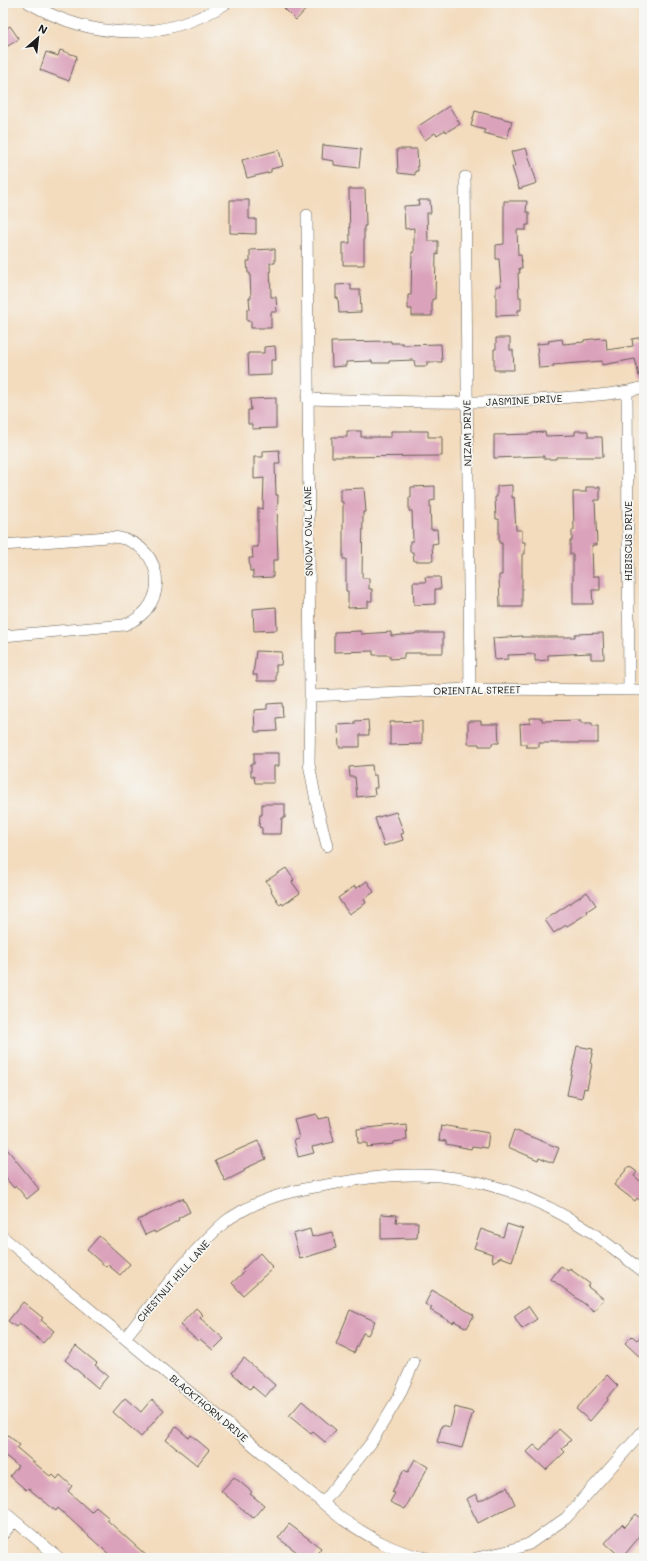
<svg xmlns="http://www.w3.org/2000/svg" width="647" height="1561" font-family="Mali,sans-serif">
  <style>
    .building { fill: #dba3bb }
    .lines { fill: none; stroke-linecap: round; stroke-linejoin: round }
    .minor-casing { stroke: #675f54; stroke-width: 12 }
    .minor { stroke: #fff; stroke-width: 11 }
    .labels { text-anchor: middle; stroke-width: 3.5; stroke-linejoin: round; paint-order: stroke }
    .street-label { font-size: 10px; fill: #1c1c1c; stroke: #f6f6f2 }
  </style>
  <rect width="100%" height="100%" fill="#f6f6f2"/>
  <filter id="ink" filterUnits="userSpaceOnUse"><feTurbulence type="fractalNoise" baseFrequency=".025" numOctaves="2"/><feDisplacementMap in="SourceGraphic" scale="8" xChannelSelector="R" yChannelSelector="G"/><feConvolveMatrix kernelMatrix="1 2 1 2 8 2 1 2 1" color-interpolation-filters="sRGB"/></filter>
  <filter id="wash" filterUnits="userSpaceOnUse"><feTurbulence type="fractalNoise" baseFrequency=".012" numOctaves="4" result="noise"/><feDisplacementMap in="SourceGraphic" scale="16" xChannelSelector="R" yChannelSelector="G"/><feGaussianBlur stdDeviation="0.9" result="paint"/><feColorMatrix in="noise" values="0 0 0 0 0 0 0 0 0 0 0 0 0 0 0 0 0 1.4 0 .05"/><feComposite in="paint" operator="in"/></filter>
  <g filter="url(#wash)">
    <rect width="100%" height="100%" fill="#f3dbbd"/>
    <g id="blocks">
      <!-- building -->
      <path class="building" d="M279,3H312L296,20Z
        M10,26L19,39L3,49V31Z
        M60,50L77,56L69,81L40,70L46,52L58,56Z
        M449,106L460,124L446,132L445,130L437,135L435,133L425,140L417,127Z
        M475,111L512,121L507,139L484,133L485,130L471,126Z
        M323,145L361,149L359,168L334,165V161L322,159Z
        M526,148L537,183L519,189L512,167L515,166L511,152Z
        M397,149H417L418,171H415V175L398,173Z
        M279,150L283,166L271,169V172L247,178L242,160Z
        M349,189H365L366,226H364V265H343V243H350Z
        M230,200H249V219H256V234L230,233Z
        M418,200H430L431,213H427L428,241H438V255L436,254L435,299H432V316H412V309H408V295H411L412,252H414V228L405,229L404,206L419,205Z
        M504,201H527L526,212H529V225H526V230H517L518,255H521L522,268H519L520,273H518L519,297H521V310H518V315L496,316V286H501L499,259H496V245L504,244Z
        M275,249V263H270L271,297H276L277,312H271V328H251V321H247V309H250L249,298H251L250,273H248L247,261H250V250Z
        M351,284V290H360L361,312L339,313L338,298H336V285Z
        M644,337V375L639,376L635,359L602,365V361L553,365V367L539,368L537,344L549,343L548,341L562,339L563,344L584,342V340L601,338V339L606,338L607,350L633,346L632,339Z
        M496,338H510V350H513L514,370H494V349H496Z
        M391,341V343H403V345L441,344L442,362H427V366H415L414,360L389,361V363H372V361L346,362V366L332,367L331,342Z
        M275,346L276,360H271V375L249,376L248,353H264V347Z
        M276,398V428L252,429V424H248V410H251L250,399Z
        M347,431H361V437H391V431H428V437H442V456L332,457V437H347Z
        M575,431H588V437H602L603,457H556V459H544V456L494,458V435L532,434V433L545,432L546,436L575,435Z
        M279,450L280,464H275L276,495H278L277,528L278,560H273V577L253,578V571H250L249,558H253L252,547H258V508L263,509L264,478L254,479V457H263V451Z
        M512,485V498L514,497L516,530H522V542H525V554H522V607H500L499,575H502V543H499V519H496L495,497H497V486Z
        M435,486V500L430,501L431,530L437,529L438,543L432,544L433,561H414L413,552H410V541H413L412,511H409V497L411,498V487Z
        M586,487H600V500H595L597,545H592L593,576H600V590H592L593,604H573V554H570V541H572V530H574L573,492H586Z
        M364,488L366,512H363L362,578H369V589H372V601H368V607L348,608V591H346V559H343V502H341V489Z
        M425,577H440L441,589H435V604L414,605L413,582H426Z
        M276,607L277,630L254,631L253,609Z
        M361,631V634L391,632V636L415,634V633H443V653H404V658L390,659V655H373V651L334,652V632Z
        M603,633L604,659H591V653L548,655V660L535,661V654L508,655V659L495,660L493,638L522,636V637H575V634Z
        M256,651L282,652L281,665H276V681H257V675H253Z
        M282,703L283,717L276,718L277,731L255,732L254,710L267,709V704Z
        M530,718H542V721L581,720V723H592V726H598V743H539V747H526V744H521L520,724L530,723Z
        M368,720L369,735H360V747H339L338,725L355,724V721Z
        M422,721V744L390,745V722Z
        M468,721H481V724H498L499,743H492V746H479V744H468Z
        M254,753H279V766H274V783H255L254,776H251V764H254Z
        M372,765L373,775H376L377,788H374L375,795L357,797L355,777H350L349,767Z
        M262,804H285V818H282L281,834H262V828L259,827L260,815H262Z
        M396,812L404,833L401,834L403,840L384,846L375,818Z
        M286,868L294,880L292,882L300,893L283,905L282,903L280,905L271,891L272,890L266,881Z
        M367,881L374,892L364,899L366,903L349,914L338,898L355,886L356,889Z
        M587,892L596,905L587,911L588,913L567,926L566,925L554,933L545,920Z
        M577,1046L593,1049L590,1063L592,1064L587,1089L584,1088L582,1098L567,1095Z
        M316,1114L318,1119L328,1117L334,1142L312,1147L314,1153L298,1157L294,1139L299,1138L294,1119Z
        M406,1124L407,1140L393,1142V1144L367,1147V1143H358L357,1129Z
        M441,1125L489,1133L487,1148L472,1146L471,1149L446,1144V1141L439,1140Z
        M514,1130L559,1148L553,1163L539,1157L538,1160L508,1147Z
        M258,1141L266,1159L244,1169L245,1171L225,1181L215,1160Z
        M3,1144L39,1189L27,1199L16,1186L14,1188L3,1175Z
        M629,1166L637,1172L634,1176L644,1184V1204L637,1198L635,1201L614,1185Z
        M183,1198L190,1212L178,1218L179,1220L155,1233L154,1231L145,1235L138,1220Z
        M381,1214L397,1215L396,1222H418L417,1238L381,1239Z
        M507,1224L523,1229L512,1261L501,1257L493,1262L492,1254L474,1248L481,1229L503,1237Z
        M310,1229L312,1237L332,1232L336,1248L300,1259L293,1234Z
        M99,1236L130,1264L120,1275L108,1265L106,1267L87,1250Z
        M260,1253L273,1268L243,1295L232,1283L244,1272L242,1270Z
        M561,1266L568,1271L570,1269L590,1284L588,1287L604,1299L594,1311L551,1279Z
        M432,1290L474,1315L467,1328L454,1321L453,1323L430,1310L432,1308L425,1304Z
        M23,1302L43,1318L41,1320L54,1331L43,1343L19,1323L16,1327L8,1321Z
        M528,1306L537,1319L522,1329L514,1316Z
        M196,1308L203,1315L200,1318L224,1339L213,1350L200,1339L198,1341L180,1325Z
        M350,1310L375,1321L368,1335L363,1333L354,1353L336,1344Z
        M644,1333V1361L625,1343L632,1336L637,1340Z
        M76,1346L97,1363L95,1365L108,1376L98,1388L65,1360Z
        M244,1358L275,1385L265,1397L252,1386L250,1389L232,1373Z
        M607,1375L618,1386L607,1398L608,1400L590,1421L576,1409Z
        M125,1398L141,1412L152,1399L164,1410L141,1437L113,1412Z
        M302,1401L336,1430L325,1442L313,1432L311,1434L289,1416Z
        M455,1407L473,1412L462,1448L437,1442L442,1425L450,1427Z
        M176,1427L189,1438L191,1435L209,1450L197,1465L166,1440Z
        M559,1429L571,1440L562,1449L565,1452L546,1470L527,1452L534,1445L540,1450Z
        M3,1431L20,1445L17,1448L51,1477L53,1475L57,1479L60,1475L72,1486L68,1491L91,1512L96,1507L109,1518L107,1520L149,1558H113L58,1508L56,1511L28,1488L26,1490L10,1476L18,1466L3,1454Z
        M415,1459L428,1467L405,1509L390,1502L395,1493L392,1492L404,1470L408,1472Z
        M234,1477L252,1492L250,1494L264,1505L253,1518L221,1491Z
        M507,1487L515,1504L478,1523L466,1499L476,1494L479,1501Z
        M636,1514L644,1521V1531L622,1558L605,1543L622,1524L625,1527Z
        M289,1524L321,1548L314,1558H305L278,1538Z"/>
    </g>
  </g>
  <g filter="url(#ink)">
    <use href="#blocks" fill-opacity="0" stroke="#675f54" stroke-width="1"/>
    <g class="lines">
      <!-- minor casing -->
      <g class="minor-casing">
        <path id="minor" d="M29,3C93,40 163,43 227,3
          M465,177L470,689
          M307,215L310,696L309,764L317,806L327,846
          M627,392L629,690
          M307,399C395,401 484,406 572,397C596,395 621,394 644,387
          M3,545L108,537C162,536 176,606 124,625L3,636
          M310,696L470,689L644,690
          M3,1237L342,1519C370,1537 393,1552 426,1558
          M125,1338C156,1299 188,1254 226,1221C231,1217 237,1214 242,1211C268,1196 296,1190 326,1185C355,1180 384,1175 413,1175C476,1174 539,1197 591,1232C609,1244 626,1259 644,1272
          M323,1503L371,1443L399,1396L414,1362
          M3,1511L59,1558
          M3,1534L14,1521
          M476,1558L508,1551L529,1544L566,1518L644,1430"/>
      </g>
      <!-- minor -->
      <use href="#minor" class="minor"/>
    </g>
  </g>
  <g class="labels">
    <!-- street labels -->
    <g class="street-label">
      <text transform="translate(524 400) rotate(-3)" y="4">JASMINE DRIVE</text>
      <text transform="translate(467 433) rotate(-91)" y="4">NIZAM DRIVE</text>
      <text transform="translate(308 531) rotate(-91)" y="4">SNOWY OWL LANE</text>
      <text transform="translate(628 541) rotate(-90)" y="4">HIBISCUS DRIVE</text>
      <text transform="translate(477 690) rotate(-1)" y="4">ORIENTAL STREET</text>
      <text transform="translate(173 1281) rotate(-49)" y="4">CHESTNUT HILL LANE</text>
      <text transform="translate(209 1408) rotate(40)" y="4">BLACKTHORN DRIVE</text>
    </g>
  </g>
  <!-- margin -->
  <rect width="647" height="1561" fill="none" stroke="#f6f6f2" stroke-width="16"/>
  <!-- north arrow -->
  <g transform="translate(38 38) rotate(28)" stroke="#f6f6f2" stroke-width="3" paint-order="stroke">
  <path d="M0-3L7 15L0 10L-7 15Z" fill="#1c1c1c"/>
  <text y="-6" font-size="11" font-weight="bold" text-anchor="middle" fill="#1c1c1c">N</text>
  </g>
</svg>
